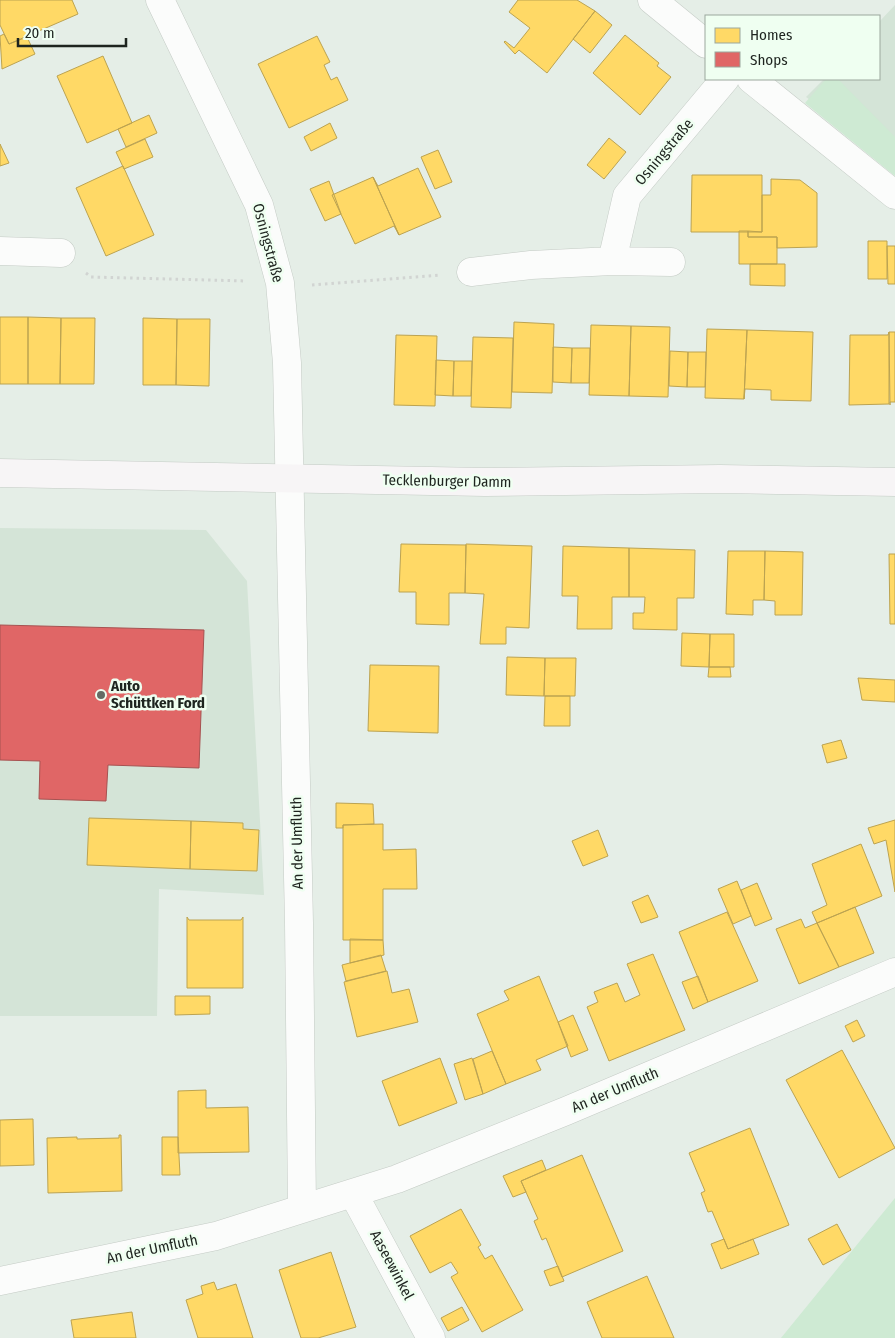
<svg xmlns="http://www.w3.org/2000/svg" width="895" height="1338" font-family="'Fira Sans Condensed',sans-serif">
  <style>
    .built { fill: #d4e4d7 }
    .green { fill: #ceead3 }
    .homes { fill: #ffd966; stroke: #bca351 }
    .shops { fill: #e06666; stroke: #a65251 }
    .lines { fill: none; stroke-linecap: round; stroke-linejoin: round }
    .street-casing { stroke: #c4cbc5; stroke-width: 29 }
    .secondary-casing { stroke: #c4cbc5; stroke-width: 29 }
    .path { stroke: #d1d4d2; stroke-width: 3; stroke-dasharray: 2.5 4; stroke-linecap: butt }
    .street { stroke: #fbfcfb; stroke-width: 28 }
    .secondary { stroke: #f7f5f6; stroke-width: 28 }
    .poi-dot { fill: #646b65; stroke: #effff1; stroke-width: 2 }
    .labels { text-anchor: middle; stroke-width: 5; stroke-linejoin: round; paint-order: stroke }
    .street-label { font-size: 15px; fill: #1e241f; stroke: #effff1 }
    .poi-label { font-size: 15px; font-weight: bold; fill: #1e241f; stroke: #effff1; text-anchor: start }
  </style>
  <rect width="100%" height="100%" fill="#e5eee7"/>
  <!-- built -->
  <path class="built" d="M895,5V165L860,135L806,97L824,79H879V22Z
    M0,528L206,530L247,581L264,895L159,889L157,1016H0Z"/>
  <!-- green -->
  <path class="green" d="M826,79H838L895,137V176L805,103Z
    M895,1198V1338H781Z"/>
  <!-- homes -->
  <path class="homes" d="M0,0H72L78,14L9,44L0,25Z
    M518,0H577L595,11L547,73L519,50L515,54L504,42L505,41L514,48L530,28L509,12Z
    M595,11L612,25L590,53L573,39Z
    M4,34L9,44L27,37L35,54L2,69L0,36Z
    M625,35L659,63L657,66L671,77L640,115L593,73Z
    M317,36L330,62L324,65L331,80L337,77L348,100L289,128L258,64Z
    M103,56L132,123L87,143L57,76Z
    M149,115L157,133L126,147L118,129Z
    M330,123L337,138L311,151L304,137Z
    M609,138L626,152L604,179L587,165Z
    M145,139L153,157L124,169L116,152Z
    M0,144L9,163L0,166Z
    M438,150L452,182L435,189L421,157Z
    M123,166L154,235L106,256L76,188Z
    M418,168L441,217L399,235L373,177L378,186Z
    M692,175H762V232H691Z
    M373,177L399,235L394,226L355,244L332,195Z
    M771,179L800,180L817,193V247L777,248V237H748V231L762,232V195H771Z
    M329,181L341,214L325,221L310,189Z
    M739,231H748V237H777V264H739Z
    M868,241H887V279H868Z
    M887,246H895V284H888Z
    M750,264H785V286L750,285Z
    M0,317H28V384H0Z
    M28,317L61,318L60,384H28Z
    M61,318H95L94,384H60Z
    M143,318L177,319L176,385H143Z
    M177,319H210L209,386L176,385Z
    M514,322L554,324L552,393L512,392Z
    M591,325L631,326L629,396L589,395Z
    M631,326L670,327L668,397L629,396Z
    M707,329L747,330L744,399L705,398Z
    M747,330L813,332L811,401L771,400V390L745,389L744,399Z
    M889,332V404L849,405L850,335H888Z
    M889,332H895V402H890V405Z
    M396,335L437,336L435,406L394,405Z
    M473,337L513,338L511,408L471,407Z
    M553,347L572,348L571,383L553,382Z
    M572,348H590L589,383H571Z
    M670,351L688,352L687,387L669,386Z
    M688,352H706L705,387H687Z
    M436,360L454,361L453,396L435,395Z
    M454,361H472L471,396H453Z
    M401,544L466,545L465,593H449V625L416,624V592H399Z
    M466,544L532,546L529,628L506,627V644H480L484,594L465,593Z
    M563,546L629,548V597H612V629H577L578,596H562Z
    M629,548L695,550L694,598H677V630L633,629V613H644L645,597H629Z
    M728,551H765L764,600H753V615L726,614Z
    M765,551L803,552L802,615H775V601L764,600Z
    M889,554H895V624H890Z
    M682,633L710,634L709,667L681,666Z
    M710,634H734V667H709Z
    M507,657L545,658L544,696L506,695Z
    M545,658H576L575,696H544Z
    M370,665L439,666L438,733L368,731Z
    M709,667H730L731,677H708Z
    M858,678L895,680V702L862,700Z
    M545,696H570V726H544Z
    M841,740L847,758L827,763L822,745Z
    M336,803L373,804L374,824L343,825V828H336Z
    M89,818L191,821L190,869L87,865Z
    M895,820V892L886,840L874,844L868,828Z
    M191,821L243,823V829L259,830L257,871L190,869Z
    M383,824V850L416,849L417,889H383V940H343V825Z
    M598,830L608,856L583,866L572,841Z
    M861,844L882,896L817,923L812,912L827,905L812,864Z
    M737,881L751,916L733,924L718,889Z
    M757,883L772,919L755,926L741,890Z
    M648,895L658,917L641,923L632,902Z
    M855,907L874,953L839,967L817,923Z
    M727,912L758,981L708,1002L679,932Z
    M187,917L189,920H241L243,917V988H187Z
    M801,919L805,928L817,923L839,967L799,984L776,929Z
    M350,939L383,940L384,955L350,963Z
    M653,954L685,1030L609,1061L587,1007L598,1002L594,992L617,983L625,1002L640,995L627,964Z
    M381,955L386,971L346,981L342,965Z
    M387,971L392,993L409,989L418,1022L357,1037L344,982Z
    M539,976L568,1046L536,1060L541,1070L506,1084L477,1014L509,1000L504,991Z
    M698,976L708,1002L693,1009L682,982Z
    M175,996H210V1014L175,1015Z
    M573,1015L588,1050L571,1057L558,1022Z
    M857,1020L865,1036L853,1042L845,1026Z
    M842,1050L895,1148L839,1178L786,1080Z
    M492,1051L506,1084L483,1094L473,1059Z
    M440,1058L457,1103L399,1126L382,1081Z
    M472,1058L483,1094L465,1100L454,1064Z
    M206,1090V1108L248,1107L249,1152L178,1153V1091Z
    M33,1119L34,1165L0,1166V1120Z
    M750,1128L789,1225L728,1249L712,1211L708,1212L701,1193L705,1191L689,1153Z
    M119,1135H121L122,1191L48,1193L47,1138L77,1137V1139L119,1138Z
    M162,1137H178L180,1175H162Z
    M582,1155L623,1251L562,1277L546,1238L542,1240L534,1221L538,1219L521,1181Z
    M542,1160L546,1170L521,1181L526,1192L513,1197L503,1176Z
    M461,1209L481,1245L478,1247L485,1259L492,1255L523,1310L482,1332L451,1277L458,1273L451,1262L430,1273L410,1236Z
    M837,1224L851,1250L823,1265L808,1239Z
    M724,1239L728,1249L753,1239L759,1254L721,1269L711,1244Z
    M331,1252L356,1327L318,1338H301L279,1270Z
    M558,1266L564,1281L550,1286L544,1271Z
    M647,1276L674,1338H602L587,1302Z
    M214,1282L217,1290L236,1284L253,1338H198L186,1300L203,1294L201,1286Z
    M462,1307L469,1320L448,1331L441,1318Z
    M132,1312L136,1338H74L71,1320Z"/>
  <!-- shops -->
  <path class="shops" d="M0,625L204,630L199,768L108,765L106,801L39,799L40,761L0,760Z"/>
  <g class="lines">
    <!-- street casing -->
    <g class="street-casing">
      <path id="street" d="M160,0L259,205L280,283L287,363L299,923L302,1208
        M652,0L706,44
        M751,79L895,195
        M0,251L61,253
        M612,261L671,262
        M471,272L531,265L612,261L627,196L725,79
        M353,1193L431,1338
        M0,1281L216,1236L397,1179L566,1111L895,972"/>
    </g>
    <!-- secondary casing -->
    <g class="secondary-casing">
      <path id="secondary" d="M0,473L485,482L720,479L895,482"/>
    </g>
    <!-- path -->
    <path class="path" d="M86,273L91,277L246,281
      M312,285L441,275"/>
    <!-- street -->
    <use href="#street" class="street"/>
    <!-- secondary -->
    <use href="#secondary" class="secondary"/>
  </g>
  <!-- markers -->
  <circle class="poi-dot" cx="101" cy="695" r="5"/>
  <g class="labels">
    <!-- street labels -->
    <g class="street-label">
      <text transform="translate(664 152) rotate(-50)" y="5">Osningstraße</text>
      <text transform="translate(268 243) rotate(75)" y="5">Osningstraße</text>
      <text transform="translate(447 481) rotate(1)" y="5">Tecklenburger Damm</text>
      <text transform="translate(297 843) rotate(-91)" y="5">An der Umfluth</text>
      <text transform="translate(615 1090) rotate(-23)" y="5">An der Umfluth</text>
      <text transform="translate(152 1249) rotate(-12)" y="5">An der Umfluth</text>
      <text transform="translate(392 1265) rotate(62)" y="5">Aaseewinkel</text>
    </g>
    <!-- poi labels -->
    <g class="poi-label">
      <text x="111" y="691">Auto<tspan x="111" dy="17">Schüttken Ford</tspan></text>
    </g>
  </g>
  <!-- legend -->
  <rect x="705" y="15" width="175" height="65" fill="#effff1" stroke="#9ba79d"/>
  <rect x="715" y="28" width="25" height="15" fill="#ffd966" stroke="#9ba79d"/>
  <text x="750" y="40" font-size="15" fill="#1e241f">Homes</text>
  <rect x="715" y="52" width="25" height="15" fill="#e06666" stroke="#9ba79d"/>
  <text x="750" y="65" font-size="15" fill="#1e241f">Shops</text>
  <!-- scale -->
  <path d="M18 38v8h108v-8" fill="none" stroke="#1e241f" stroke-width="2.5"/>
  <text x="25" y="38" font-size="15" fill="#1e241f" stroke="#effff1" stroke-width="4" paint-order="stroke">20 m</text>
</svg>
